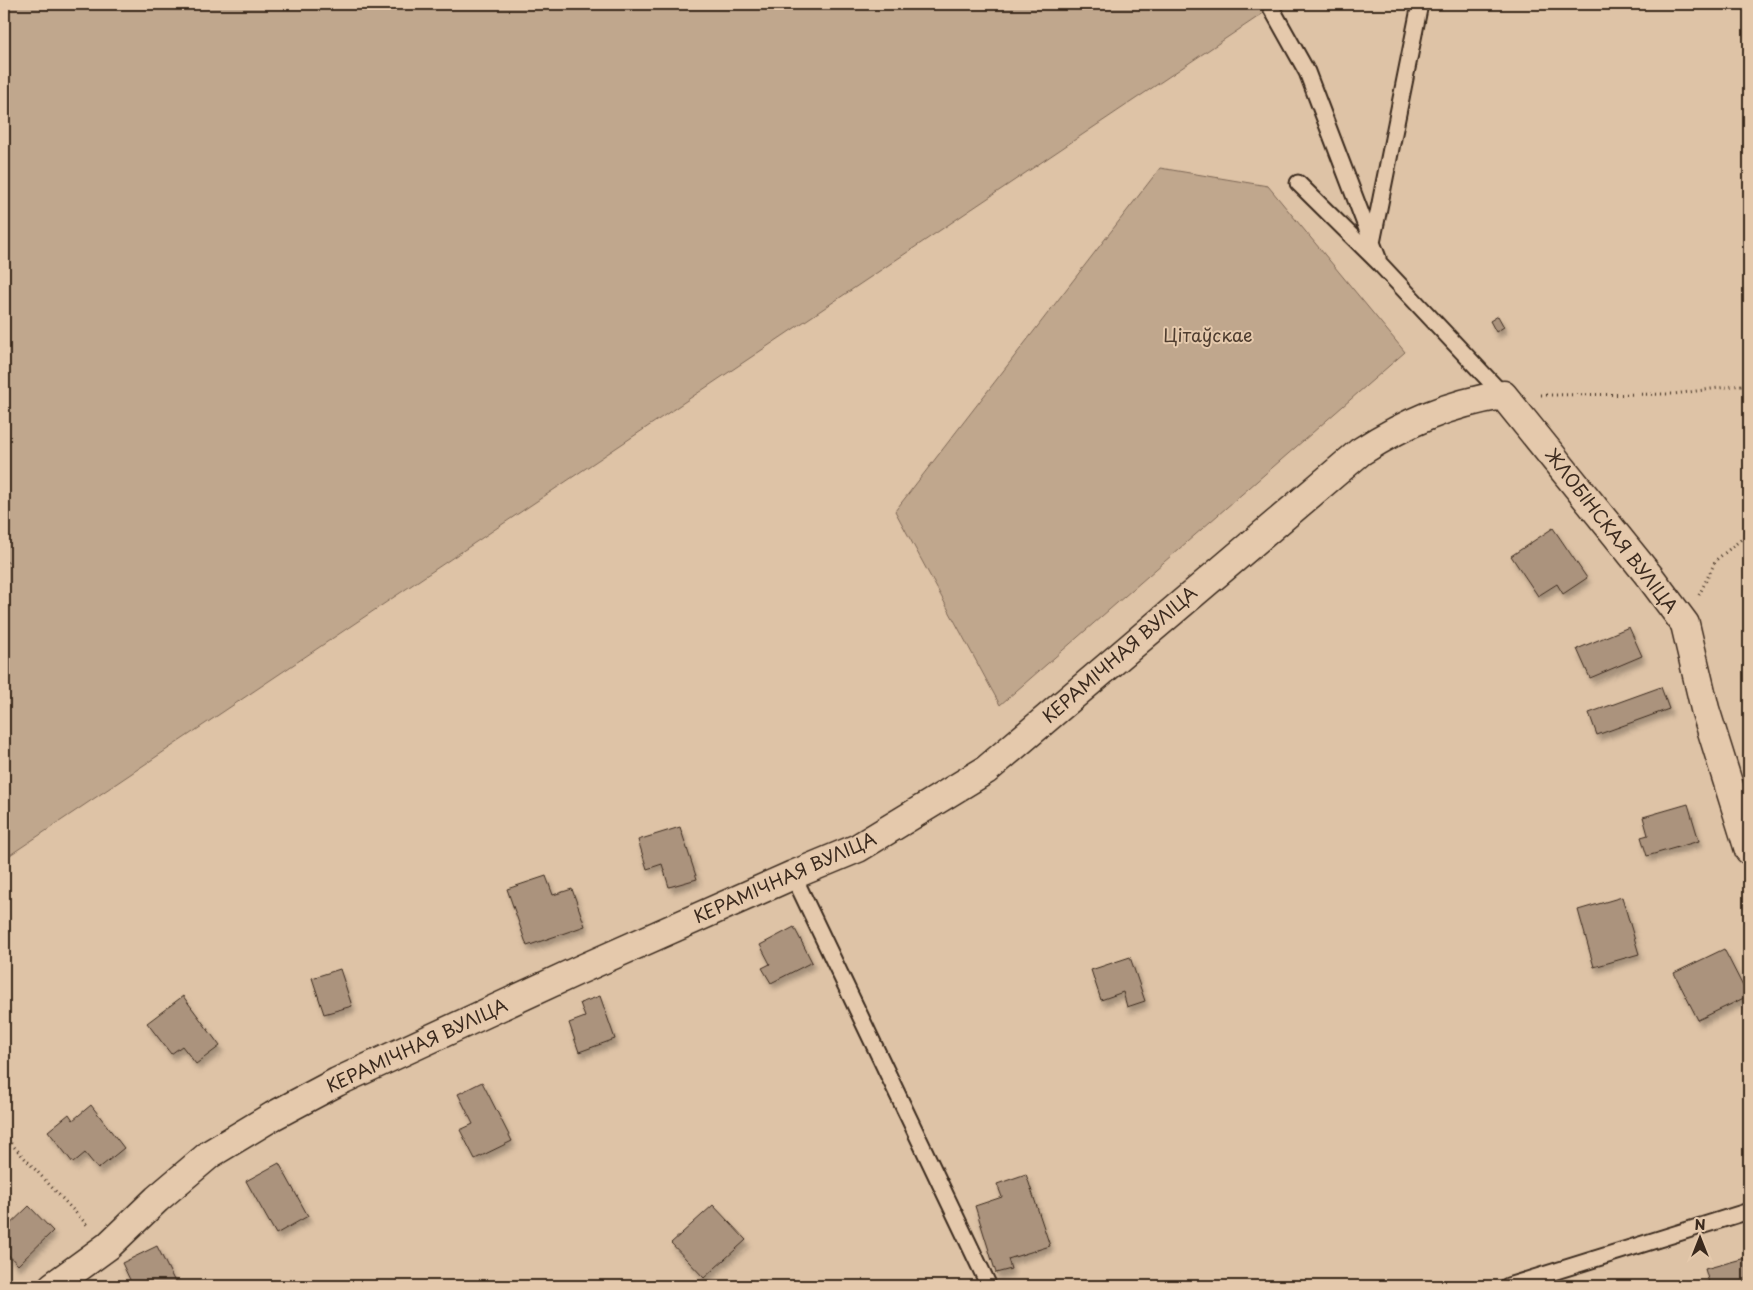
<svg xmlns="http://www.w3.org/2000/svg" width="1753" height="1290" font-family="'Playpen Sans',sans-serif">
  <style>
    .green { fill: #c0a78d; stroke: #7e6856 }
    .building { fill: #ab937d; stroke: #3b2a1e; filter: url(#shadow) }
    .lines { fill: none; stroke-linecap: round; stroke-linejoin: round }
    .lane-casing { stroke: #3b2a1e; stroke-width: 19 }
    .street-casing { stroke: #3b2a1e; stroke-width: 31 }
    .path { stroke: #3b2a1e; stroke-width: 3; stroke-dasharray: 1 4; stroke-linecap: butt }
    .lane { stroke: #e5c9ac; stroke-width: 15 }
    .street { stroke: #e5c9ac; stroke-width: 28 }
    .labels { text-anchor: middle; stroke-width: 4; stroke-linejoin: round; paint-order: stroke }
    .park-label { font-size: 18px; fill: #4f3d2f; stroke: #e5c9ac }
    .street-label { font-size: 18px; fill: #3b2a1e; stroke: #e5c9ac }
  </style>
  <defs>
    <filter id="shadow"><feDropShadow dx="3" dy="5.5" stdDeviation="2.5" flood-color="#0004"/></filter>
  </defs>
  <rect width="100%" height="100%" fill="#dec3a6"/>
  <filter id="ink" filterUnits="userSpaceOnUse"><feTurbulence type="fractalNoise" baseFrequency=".02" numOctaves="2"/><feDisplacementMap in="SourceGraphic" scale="10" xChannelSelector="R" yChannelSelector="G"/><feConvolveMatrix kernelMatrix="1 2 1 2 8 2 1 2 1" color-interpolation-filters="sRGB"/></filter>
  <g filter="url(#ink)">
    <!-- green -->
    <path class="green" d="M4,4H1277L4,859Z
      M1160,168L1268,186L1405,352L1000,705L895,511Z"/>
    <!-- building -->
    <path class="building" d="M1498,316L1504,327L1496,332L1490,321Z
      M1553,528L1587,578L1563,594L1557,584L1538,596L1511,556Z
      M1629,627L1642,656L1590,678L1577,649Z
      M1661,687L1669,709L1597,735L1589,713Z
      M1688,804L1699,841L1647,856L1641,837L1648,835L1643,817Z
      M680,827L697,879L669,887L662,864L647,869L638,840Z
      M546,876L553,895L572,889L585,926L527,946L507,889Z
      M1622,897L1639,954L1594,967L1578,910Z
      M794,927L812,962L771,983L762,968L770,964L760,945Z
      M1724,949L1748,996L1698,1020L1674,973Z
      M1130,957L1145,1001L1127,1007L1123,992L1101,1000L1091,970Z
      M340,969L352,1006L324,1014L312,978Z
      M183,996L220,1046L196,1064L182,1046L171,1054L147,1023Z
      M600,996L615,1039L579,1052L569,1023L585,1017L580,1003Z
      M482,1082L512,1141L475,1159L460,1130L473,1124L458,1094Z
      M91,1105L124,1148L98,1169L85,1153L73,1163L48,1131L69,1114L73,1120Z
      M279,1163L308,1216L276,1234L246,1181Z
      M1026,1174L1050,1246L1008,1259L1011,1269L996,1273L975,1206L1002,1197L997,1184Z
      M713,1205L746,1240L704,1278L671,1243Z
      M29,1206L53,1231L18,1265L4,1250V1230Z
      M157,1246L177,1286H133L122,1263Z
      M1749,1257V1286H1710L1705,1269Z"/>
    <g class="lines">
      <!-- lane casing -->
      <g class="lane-casing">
        <path id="lane" d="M1269,4L1307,72L1378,258
          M1298,183L1380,264L1503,395
          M1372,243L1420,4
          M793,875L987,1282L986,1286
          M1508,1286L1749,1211"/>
      </g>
      <!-- street casing -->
      <g class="street-casing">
        <path id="street" d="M53,1286L108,1246L157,1199L210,1154L273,1116L337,1082L577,971L793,875L858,848L986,770L1360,452C1407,422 1448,404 1503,395L1650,577L1685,624L1705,709L1749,850"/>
      </g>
      <!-- path -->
      <path class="path" d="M1541,395L1674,394L1749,384
        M4,566L8,562
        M1699,595L1716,560L1749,533
        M4,1136L88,1226"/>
      <!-- lane -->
      <use href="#lane" class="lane"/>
      <!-- street -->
      <use href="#street" class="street"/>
    </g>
  </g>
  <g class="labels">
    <!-- park labels -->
    <g class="park-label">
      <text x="1208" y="342">Цітаўскае</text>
    </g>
    <!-- street labels -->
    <g class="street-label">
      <text transform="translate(1611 531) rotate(52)" y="6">ЖЛОБІНСКАЯ ВУЛІЦА</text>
      <text transform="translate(1120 655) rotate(-41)" y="6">КЕРАМІЧНАЯ ВУЛІЦА</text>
      <text transform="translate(785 878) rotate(-24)" y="6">КЕРАМІЧНАЯ ВУЛІЦА</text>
      <text transform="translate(417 1046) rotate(-25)" y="6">КЕРАМІЧНАЯ ВУЛІЦА</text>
    </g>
  </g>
  <!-- margin -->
  <rect width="1753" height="1290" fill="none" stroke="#e5c9ac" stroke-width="20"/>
  <rect x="10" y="10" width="1733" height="1270" fill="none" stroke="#3b2a1e" stroke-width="2" filter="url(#ink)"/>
  <!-- north arrow -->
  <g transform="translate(1700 1238)" stroke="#e5c9ac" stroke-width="4" paint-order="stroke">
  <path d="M0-4L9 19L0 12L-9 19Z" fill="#3b2a1e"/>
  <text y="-8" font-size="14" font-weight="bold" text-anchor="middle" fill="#3b2a1e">N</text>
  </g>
</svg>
